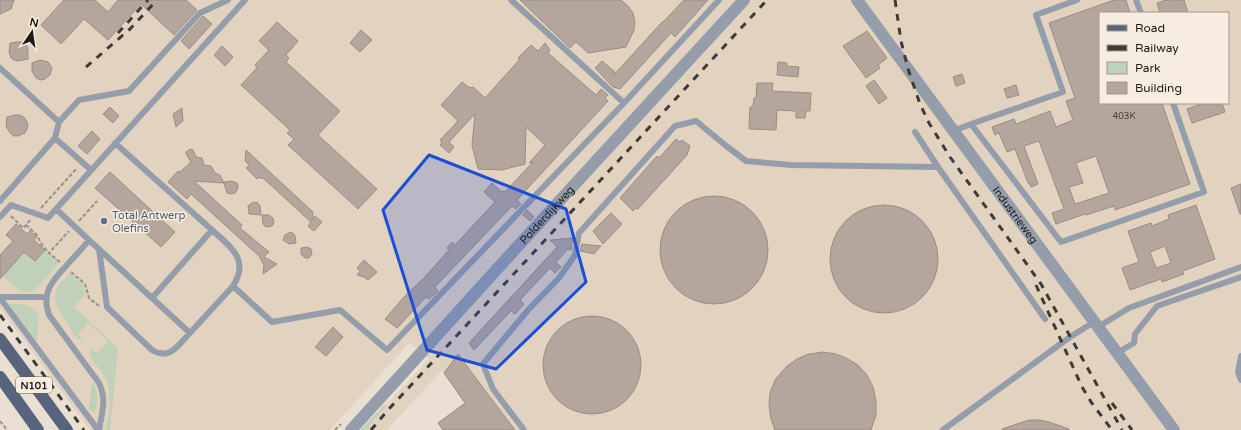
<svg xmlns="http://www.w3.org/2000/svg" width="1241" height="430" font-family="'Varela Round',sans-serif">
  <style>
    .built { fill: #e2d2c0; fill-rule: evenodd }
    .green { fill: #c1d0b8 }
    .building { fill: #b4a59d; stroke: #9a8d85; fill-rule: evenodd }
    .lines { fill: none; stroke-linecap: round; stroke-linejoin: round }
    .path { stroke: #9a9289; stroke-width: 2; stroke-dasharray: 4 2; stroke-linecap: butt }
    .lane { stroke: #969daa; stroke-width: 6 }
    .street { stroke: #969daa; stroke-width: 12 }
    .primary { stroke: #58647b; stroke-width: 12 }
    .rail { stroke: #403c35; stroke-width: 3; stroke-dasharray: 7 7; stroke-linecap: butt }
    .marked { fill: #1d4ed8; fill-opacity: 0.2; stroke: #1d4ed8; stroke-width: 3; stroke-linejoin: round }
    .service-dot { fill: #5c6f8a; stroke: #f7ece0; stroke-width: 1.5 }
    .labels { text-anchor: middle; stroke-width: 3; stroke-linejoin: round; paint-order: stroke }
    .number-label { font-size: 9px; fill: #443e38 }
    .shield { fill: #f7ece0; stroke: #5f5a53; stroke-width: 1 }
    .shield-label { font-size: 10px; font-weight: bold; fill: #1e1b16 }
    .street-label { font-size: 11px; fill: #1e1b16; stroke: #f7ece0 }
    .service-label { font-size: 11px; fill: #4e5e75; stroke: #f7ece0; text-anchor: start }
  </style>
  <rect width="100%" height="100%" fill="#eadfd3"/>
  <!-- built -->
  <path class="built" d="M0,0H1241V430H486L442,370L387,430H366L378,414L429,359L410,342L330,430H90L0,308ZM1100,13H1228V103H1100Z"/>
  <!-- green -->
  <path class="green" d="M45,250L59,263L35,290L30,292L19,290L3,276L24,252Z
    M70,273L83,285L85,295L74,307L118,348L110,430H106C108,412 114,394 105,377C102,372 90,358 90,354C90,351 91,350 92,348L97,353L108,341L88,323L78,334L83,340H79C74,335 70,328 66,322C59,312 50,297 59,285C62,280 67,277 70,273Z
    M10,304C25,303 29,305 39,315L37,340H35L10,306Z
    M92,382H93C98,392 98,400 96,410L93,412L90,411L89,408Z
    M384,405L386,406L366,430H360Z"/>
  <!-- building -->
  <path class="building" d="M0,0H14L11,9L0,14Z
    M64,0H95L108,12L118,0H186L197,10L174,35L141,4L108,40L84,19L61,44L41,25Z
    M520,0H621L628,6L633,13L635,22L634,30L626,47L588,53L576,42L570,48Z
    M684,0H708L675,37L671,33L620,89L613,87L595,68L602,61L615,72L613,76L662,22H663Z
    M1114,0H1126L1130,13H1100V103H1162L1190,184L1115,210L1114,206L1086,215L1085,214L1056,224L1052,213L1064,209L1039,141L1024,146L1038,184L1031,187L1029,183H1028L1015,149L1007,152L999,133L995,135L992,127L1014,119L1016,124L1050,111L1056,127L1073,120L1066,101L1075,98L1049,23ZM1096,156L1109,193L1075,204L1069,187L1083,183L1076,163Z
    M1166,0H1184L1188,13H1160L1157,3Z
    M203,16L212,24L189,49L181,41Z
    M277,22L298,41L286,55L289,58L286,62L340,111L318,135L377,189L358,209L288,145L294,139L287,133L290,130L241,85L257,68L255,65L269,50L259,41Z
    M361,30L372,40L360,52L350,43Z
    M867,31L887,58L878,65L880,68L866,78L843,46Z
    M17,42H22L27,46L28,51V59L18,61L14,60L11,58L9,52L10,43Z
    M545,43L550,50L548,53L596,95L601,89L608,95L605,98L608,101L517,200L521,204L516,209L512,206L435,287L438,291L429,299L426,297L397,328L385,319L404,297L424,278L449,250L447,248L452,242L455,245L495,202L484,192L492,183L502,192L503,191L505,192L533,162L529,163L545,145L526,127L525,164L502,170L478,169L472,145L475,114L449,142L454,147L449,153L440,145L442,142L440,140L458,121L441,105L462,82L470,88L473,87L485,98L520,59L518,58L531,45L538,51Z
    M222,46L233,57L225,66L214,55Z
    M40,60L48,62L52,68L50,75L45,79L41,80L36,78L32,71V63Z
    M778,62L787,63V66L799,67L798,77L777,75Z
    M962,74L965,83L956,86L953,77Z
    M874,80L887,98L879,104L866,86Z
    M757,83H773L772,91L811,93L810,111H806L805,118H796V111L777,110L776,130L749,129L750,107H753L754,98H756Z
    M1016,85L1019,95L1007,98L1004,89Z
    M1204,103H1222L1225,112L1192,123L1187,109Z
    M110,107L119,116L113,123L103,114Z
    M182,108L183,121L176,127L173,114Z
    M15,115H19L24,117L28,124L27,129L25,133L18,136H14L10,133L6,126L7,117Z
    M92,131L100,139L87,154L78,146Z
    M676,139L680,142L682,140L690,146L687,155L638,209L636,208L633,211L620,198L657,156L659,158Z
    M190,149L193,150L196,157L202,158L204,165L211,166L215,173L220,175L224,183V182L231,181L237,183L238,186L237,190L235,193L231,194L227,193L224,183L194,181L242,225L240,228L269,252L264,257L277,264L263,274L264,265L259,256L191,194L187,199L168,182L178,171L180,172L191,162L186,154V152Z
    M246,150L313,212L312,220L315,216L322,222L314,231L308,226L311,222L263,178L262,179L259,177L257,179L246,168L249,165L245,161Z
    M110,172L175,232L161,247L95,188Z
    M1241,184V214H1240L1231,188Z
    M660 250a54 54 0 1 1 108 0a54 54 0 1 1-108 0Z
    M254,202L258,203L260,206L261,215L249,214L248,206L250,204Z
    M830 259a54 54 0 1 1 108 0a54 54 0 1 1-108 0Z
    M1196,205L1215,259L1183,271L1184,274L1162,282L1161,279L1130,290L1122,268L1139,262L1128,231L1151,223L1152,226L1169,219L1168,215ZM1165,246L1171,263L1156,268L1150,252Z
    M527,210L534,217L530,221L523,215Z
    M611,213L622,224L603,244L593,231Z
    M262,215H269L273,218L274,222L272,226L266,227L263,224Z
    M16,224L27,234L30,231L37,237L34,240L45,250L35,261L24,252L0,279V255L13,241L6,235Z
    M290,232L294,234L295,236L296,243L289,244L283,240L285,235Z
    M573,238L571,250L568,249L556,262L561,267L555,273L550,268L520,300L524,304L515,314L511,311L474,350L469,343L557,247L550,240Z
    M582,244L601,246L594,254L580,251Z
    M307,247L311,249L312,254L309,258H305L301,254V248Z
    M364,260L377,272L368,280L364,277L357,275L360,271L357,268Z
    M543 365a49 49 0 1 1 98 0a49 49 0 1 1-98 0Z
    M333,327L343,337L326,356L315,347Z
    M823,352L836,354L846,358L858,365L867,375L873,387L876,401V415L871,430H775L771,419L769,404L770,393L775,380L786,367L797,359L809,354Z
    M458,354L487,393L515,430H443L438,423L465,403L444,373Z
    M1029,420H1039L1049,422L1069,429V430H1003L1002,429Z"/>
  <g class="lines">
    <!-- path -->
    <path class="path" d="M41,208L77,168
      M11,216L23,228L26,225
      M30,220L26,225L37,235L42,245L49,253
      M79,221L97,201
      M60,262L49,253L69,231
      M71,272L85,284L89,298L99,306
      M0,421L7,430
      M335,430L341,424"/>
    <!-- lane -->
    <path class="lane" d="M511,0L624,103
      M1136,0L1141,13
      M0,68L59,122L79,100L129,91L200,13L228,0
      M971,124L1063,92L1036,15L1077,0
      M953,131L971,124L1061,242L1204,192L1173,103
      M915,132L938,167
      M55,138L91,170
      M0,201L55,138L59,122
      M56,209L89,240C82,249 74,257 66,266C52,281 41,293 49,315L99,383C107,400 102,412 99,430
      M0,217L11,205L48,218L245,0
      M89,240L152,298L212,230L115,143
      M99,249L107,307L152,350C170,361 178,345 190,333
      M233,286L272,322L340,310L387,350L624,103L719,0
      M0,297H46
      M0,298L98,430
      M152,298L190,333L233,286C250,260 231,247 212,230
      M1098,327L1129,308L1241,267
      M1117,353L1134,343L1135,334L1157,306L1241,277
      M1241,356L1238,372L1241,380
      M524,430L493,389L483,364L528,310L559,278L575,255L579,233L675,126L696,121L725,145L746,161L791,165L938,167L1045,319
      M943,430L1070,337L1094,322"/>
    <!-- street -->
    <g class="street">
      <path id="s1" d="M857,0L1174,430"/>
      <path id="s2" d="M351,430L518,246L744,0"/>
    </g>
    <!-- primary -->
    <path class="primary" d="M0,339L67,430
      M0,377L38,430"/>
    <!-- rail -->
    <path class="rail" d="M895,0L901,41L908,69L920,104L929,123L950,157L1041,284L1122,430
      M118,33L148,0
      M86,67L130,29L157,0
      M1036,285L1082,387L1091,402L1112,430
      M0,315L84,430
      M1112,403L1132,430
      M371,430L388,410L767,0"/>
  </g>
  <!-- marked area -->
  <path class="marked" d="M429,155L566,209L586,282L496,369L427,350L383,210Z"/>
  <!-- markers -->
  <circle class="service-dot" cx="104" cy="221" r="4"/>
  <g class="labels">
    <!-- number labels -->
    <g class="number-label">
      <text x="1124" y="119">403K</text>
    </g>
    <!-- shield labels -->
    <rect class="shield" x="16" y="377" width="36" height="16" rx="3"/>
    <g class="shield-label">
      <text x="34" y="389">N101</text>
    </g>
    <!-- street labels -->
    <g class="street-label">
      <text dy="4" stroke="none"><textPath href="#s2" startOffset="291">Polderdijkweg</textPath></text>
      <text dy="4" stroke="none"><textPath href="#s1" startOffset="267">Industrieweg</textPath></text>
    </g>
    <!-- service labels -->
    <g class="service-label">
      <text x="112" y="219">Total Antwerp<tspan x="112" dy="13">Olefins</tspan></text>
    </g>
  </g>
  <!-- legend -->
  <rect x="1099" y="12" width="130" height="92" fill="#f7ece0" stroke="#a0988f"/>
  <rect x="1107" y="25" width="20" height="6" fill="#58647b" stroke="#a0988f"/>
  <text x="1135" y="32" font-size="12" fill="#1e1b16">Road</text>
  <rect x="1107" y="45" width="20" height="6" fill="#403c35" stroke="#a0988f"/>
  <text x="1135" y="52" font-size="12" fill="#1e1b16">Railway</text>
  <rect x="1107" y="62" width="20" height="12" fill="#c1d0b8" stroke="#a0988f"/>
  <text x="1135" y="72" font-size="12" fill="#1e1b16">Park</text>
  <rect x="1107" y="82" width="20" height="12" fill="#b4a59d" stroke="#a0988f"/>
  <text x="1135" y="92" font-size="12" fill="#1e1b16">Building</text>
  <!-- north arrow -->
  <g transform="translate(32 32) rotate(13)" stroke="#f7ece0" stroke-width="3" paint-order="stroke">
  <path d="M0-3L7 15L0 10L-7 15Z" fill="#1e1b16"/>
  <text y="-6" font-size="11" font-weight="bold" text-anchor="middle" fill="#1e1b16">N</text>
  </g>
</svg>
